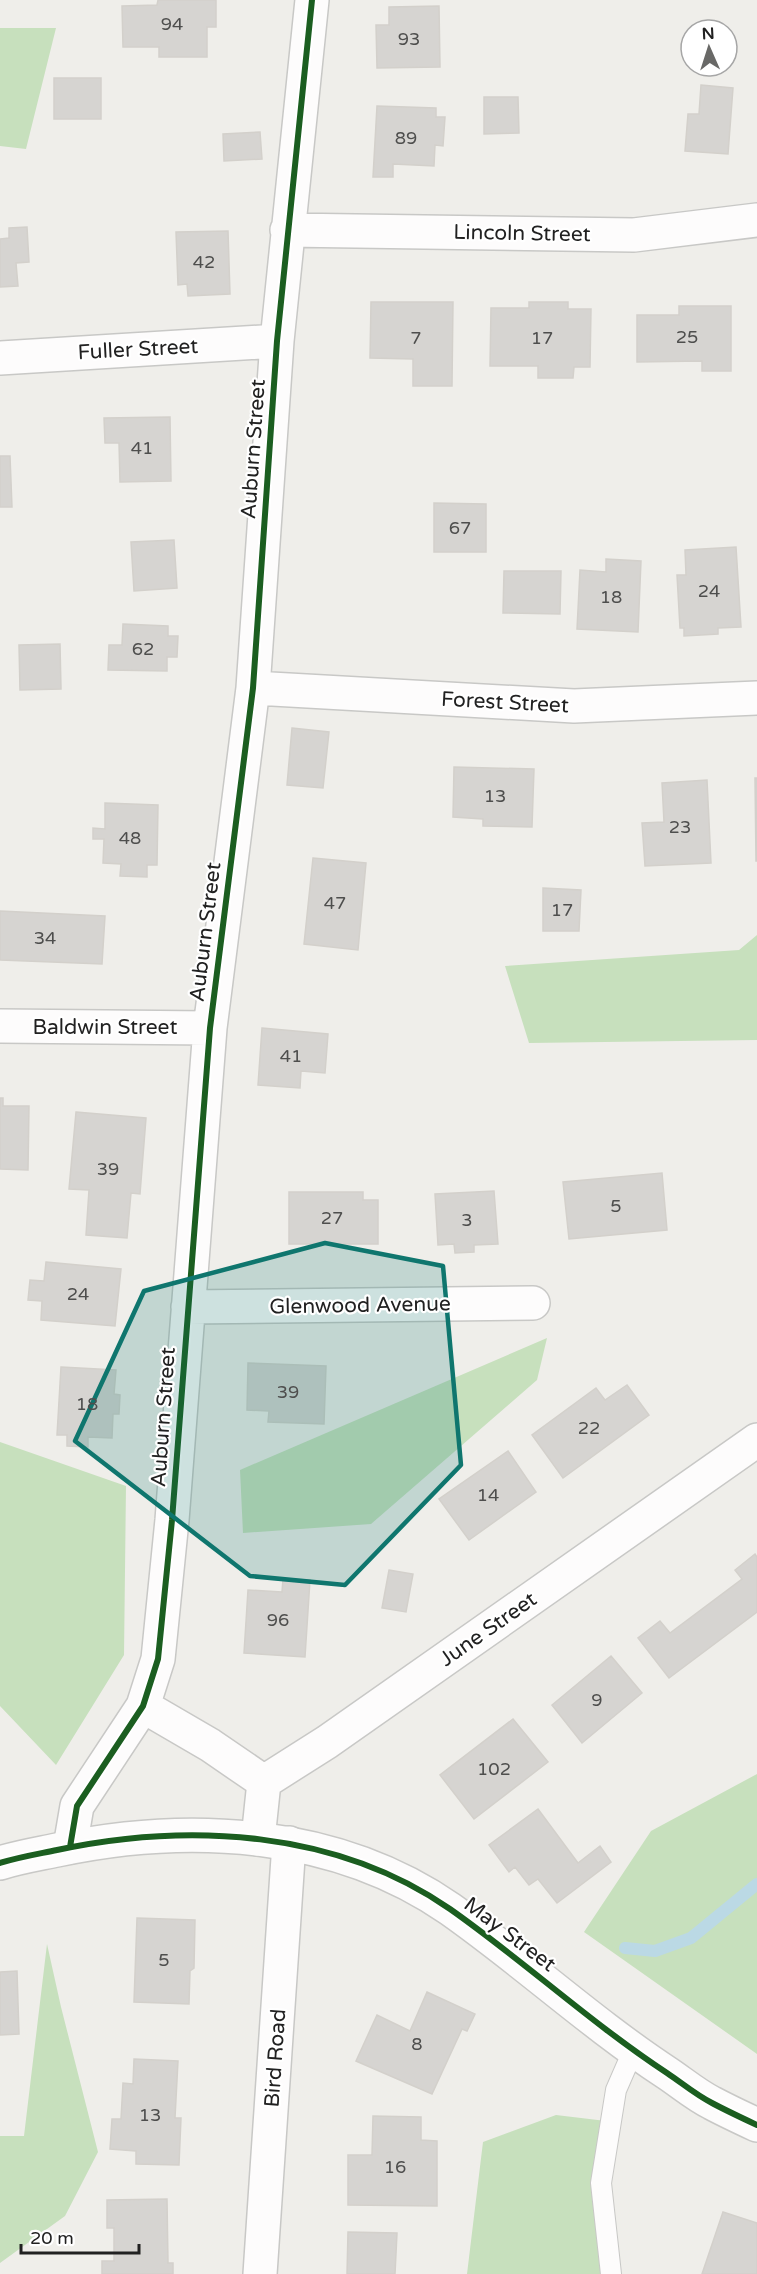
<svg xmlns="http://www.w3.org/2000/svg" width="757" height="2274" font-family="'Varela Round',sans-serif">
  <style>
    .forest { fill: #c7e0bd }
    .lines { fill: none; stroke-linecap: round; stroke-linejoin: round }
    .stream { stroke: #bbd9e5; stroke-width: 12 }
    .building { fill: #d6d4d1; stroke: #d3d0cb; stroke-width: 1.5 }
    .service-casing { stroke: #c8c8c6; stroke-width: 22 }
    .minor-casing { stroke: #c8c8c6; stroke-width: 36 }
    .tertiary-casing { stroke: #c8c8c6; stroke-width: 36 }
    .service { stroke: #fdfcfc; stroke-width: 20 }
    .minor { stroke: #fdfcfc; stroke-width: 33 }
    .tertiary { stroke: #fdfcfc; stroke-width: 33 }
    .cycleway-casing { stroke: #fff; stroke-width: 10 }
    .cycleway { stroke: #1b5e20; stroke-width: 6 }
    .marked { fill: #0f766e; fill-opacity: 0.2; stroke: #0f766e; stroke-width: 4.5; stroke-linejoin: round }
    .labels { text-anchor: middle; stroke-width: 4.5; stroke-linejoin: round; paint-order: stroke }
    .number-label { font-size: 18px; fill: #4e4e4d }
    .street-label { font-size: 21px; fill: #212121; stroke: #fff }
  </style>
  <rect width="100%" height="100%" fill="#efeeea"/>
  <!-- forest -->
  <path class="forest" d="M0,28H56L26,149L0,146Z
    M757,935V1040L529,1043L505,966L739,950Z
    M547,1338L537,1380L371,1524L243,1533L240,1470Z
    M0,1442L126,1486L124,1655L56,1765L0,1706Z
    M757,1774V2054L584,1932L651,1831Z
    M47,1944L61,2007L98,2152L65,2216L0,2263V2136H24Z
    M556,2115L606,2121L611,2274H467L483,2142Z"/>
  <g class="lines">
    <!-- stream -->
    <path class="stream" d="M625,1948L655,1951L691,1938L757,1884"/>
  </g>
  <!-- building -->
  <path class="building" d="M158,0H216V27H207V57H159V47H123L122,6L157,5Z
    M439,6L440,67L377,68L376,25H389V7Z
    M54,78H101V119H54Z
    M701,85L733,88L728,154L685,151L688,114H699Z
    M484,97H518L519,133L484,134Z
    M377,106L436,108V117H445L443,146L435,145L434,166L393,164V177H373Z
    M260,132L262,159L224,161L223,134Z
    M27,227L29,262L16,263L18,286L0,287V239L9,238V228Z
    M228,231L230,294L188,296L187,284L178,285L176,232Z
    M371,302H453L452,386H413V359L370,358Z
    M529,302H568V309H591L590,367H574L573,378H538V366H490L491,308H529Z
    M679,306H731V371H702V361L637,362V315H679Z
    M170,417L171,481L120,482L119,443H105L104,418Z
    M0,456H10L12,507H0Z
    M434,503L486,504V552H434Z
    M174,540L177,588L134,591L131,542Z
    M736,547L741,627L718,628V634L684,636V628H680L677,575H686L685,550Z
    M606,559L641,561L638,632L577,629L580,570L606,572Z
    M504,571H561L560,614L503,613Z
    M123,624L168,626V636H178L177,657H167V671L108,670L109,645H122Z
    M60,644L61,689L20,690L19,645Z
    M292,728L329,732L323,788L287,785Z
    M454,767L534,769L532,827L483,826V819L453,817Z
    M755,778H757V861H756Z
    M707,780L711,863L645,866L642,823L664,822L662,783Z
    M105,803L158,805L157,865H147V877L120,876L121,864L103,863L104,839H93V828L105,829Z
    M313,858L366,863L358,950L304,944Z
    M543,888L581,890L579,931H543Z
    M0,911L105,916L102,964L0,960Z
    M262,1028L328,1034L325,1073L301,1071L300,1088L258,1085Z
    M0,1098H3V1106H29L28,1170L0,1169Z
    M76,1112L146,1118L140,1194L131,1193L127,1238L86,1235L89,1190L69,1189Z
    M662,1173L667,1230L569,1239L563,1182Z
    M494,1191L498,1244L474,1245V1252L455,1253L454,1244L438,1245L435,1194Z
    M289,1192H363V1200H378V1244H289Z
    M46,1262L121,1269L115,1326L41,1320L42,1301L28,1300L30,1280L44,1281Z
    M248,1363L326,1366L324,1424L268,1422L269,1411L247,1410Z
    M61,1367L116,1370L114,1394L120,1395L119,1414H113L112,1438L88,1437V1447L67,1446V1435H57Z
    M627,1385L649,1415L563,1478L532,1435L596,1388L605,1400Z
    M508,1451L536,1492L469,1540L439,1499Z
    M755,1554L757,1557V1612L669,1678L638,1638L660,1621L670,1633L742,1579L735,1570Z
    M389,1570L413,1574L406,1612L382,1608Z
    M283,1579L310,1580L305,1657L244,1653L248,1590L282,1592Z
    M611,1656L642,1693L582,1743L552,1705Z
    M513,1719L548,1762L474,1819L440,1775Z
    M538,1809L578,1863L600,1846L611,1862L557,1903L538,1879L529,1885L515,1867L509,1872L489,1845Z
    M137,1918L195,1920L194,1968L190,1971L189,2004L134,2002Z
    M17,1971L19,2034L0,2035V1972Z
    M427,1992L475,2014L467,2031L462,2029L432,2094L356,2061L377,2015L410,2031Z
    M134,2059L178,2061L175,2118H181L179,2165L136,2164V2151L110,2149L112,2119H121L123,2083L133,2084Z
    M373,2116L421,2117V2140L437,2141V2206L348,2205V2155H372Z
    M167,2199L168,2263H173V2274H102V2261H114V2228H107V2200Z
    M723,2212L757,2223V2274H702Z
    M348,2232L397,2233L395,2274H347Z"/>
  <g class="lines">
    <!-- service casing -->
    <g class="service-casing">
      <path id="service" d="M611,2274L601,2183L616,2090L633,2051"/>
    </g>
    <!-- minor casing -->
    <g class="minor-casing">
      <path id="minor" d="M287,230L634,235L757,220
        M0,358L277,341
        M253,688L574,706L757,698
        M0,1026L210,1028
        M188,1307L533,1303
        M143,1706L210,1745L264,1782
        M258,1839L264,1782L327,1742L757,1440
        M70,1847L77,1806L143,1706L158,1659L172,1520L210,1028L253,688L277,341L312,0
        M260,2274L289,1843"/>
    </g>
    <!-- tertiary casing -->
    <g class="tertiary-casing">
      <path id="tertiary" d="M0,1863C19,1857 38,1854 57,1850C189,1822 336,1830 450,1909C524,1961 591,2023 667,2073C682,2083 696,2095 712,2103C727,2111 742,2118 757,2125"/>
    </g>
    <!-- service -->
    <use href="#service" class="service"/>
    <!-- minor -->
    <use href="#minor" class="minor"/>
    <!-- tertiary -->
    <use href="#tertiary" class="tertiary"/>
    <!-- cycleway casing -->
    <g class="cycleway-casing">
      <path id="cycleway" d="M70,1847L77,1806L143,1706L158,1659L172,1520L210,1028L253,688L277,341L312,0
        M0,1863C19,1857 38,1854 57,1850C189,1822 336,1830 450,1909C524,1961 591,2023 667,2073C682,2083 696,2095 712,2103C727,2111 742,2118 757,2125"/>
    </g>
    <!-- cycleway -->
    <use href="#cycleway" class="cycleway"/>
  </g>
  <!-- marked area -->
  <path class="marked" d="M325,1243L443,1266L461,1465L345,1585L250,1576L75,1441L144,1291Z"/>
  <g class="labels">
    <!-- number labels -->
    <g class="number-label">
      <text x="172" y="30">94</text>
      <text x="409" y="45">93</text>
      <text x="406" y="144">89</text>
      <text x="204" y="268">42</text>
      <text x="687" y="343">25</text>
      <text x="416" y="344">7</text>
      <text x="542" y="344">17</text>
      <text x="142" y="454">41</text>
      <text x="460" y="534">67</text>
      <text x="709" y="597">24</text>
      <text x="611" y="603">18</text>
      <text x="143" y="655">62</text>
      <text x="495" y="802">13</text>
      <text x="680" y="833">23</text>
      <text x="130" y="844">48</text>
      <text x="335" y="909">47</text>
      <text x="562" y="916">17</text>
      <text x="45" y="944">34</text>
      <text x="291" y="1062">41</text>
      <text x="108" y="1175">39</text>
      <text x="616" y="1212">5</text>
      <text x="332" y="1224">27</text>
      <text x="467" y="1226">3</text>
      <text x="78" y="1300">24</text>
      <text x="288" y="1398">39</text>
      <text x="87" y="1410">18</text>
      <text x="589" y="1434">22</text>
      <text x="488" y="1501">14</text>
      <text x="278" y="1626">96</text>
      <text x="597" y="1706">9</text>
      <text x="494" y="1775">102</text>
      <text x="164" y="1966">5</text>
      <text x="417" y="2050">8</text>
      <text x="150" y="2121">13</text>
      <text x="395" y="2173">16</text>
    </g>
    <!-- street labels -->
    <g class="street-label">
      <text transform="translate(522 233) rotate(1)" y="7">Lincoln Street</text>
      <text transform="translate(138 349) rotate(-3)" y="7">Fuller Street</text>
      <text transform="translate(253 449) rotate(-86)" y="7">Auburn Street</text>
      <text transform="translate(505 702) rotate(3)" y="7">Forest Street</text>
      <text transform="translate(205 932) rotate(-83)" y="7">Auburn Street</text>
      <text x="105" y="1034">Baldwin Street</text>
      <text transform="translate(360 1305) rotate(-1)" y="7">Glenwood Avenue</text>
      <text transform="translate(163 1417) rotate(-86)" y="7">Auburn Street</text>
      <text transform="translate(488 1629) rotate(-35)" y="7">June Street</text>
      <text transform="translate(510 1934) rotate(37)" y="7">May Street</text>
      <text transform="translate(275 2058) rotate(-86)" y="7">Bird Road</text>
    </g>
  </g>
  <!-- north arrow -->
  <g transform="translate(709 48) rotate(357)"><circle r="28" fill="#ffffff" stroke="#a6a6a6" stroke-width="1.5"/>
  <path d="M0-4.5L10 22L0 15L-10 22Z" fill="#696967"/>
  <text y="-9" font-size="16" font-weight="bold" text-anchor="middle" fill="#212121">N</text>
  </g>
  <!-- scale -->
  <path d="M21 2244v9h118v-9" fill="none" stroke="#212121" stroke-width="3"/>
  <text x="30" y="2244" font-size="18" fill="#212121" stroke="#ffffff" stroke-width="4.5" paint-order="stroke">20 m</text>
</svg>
